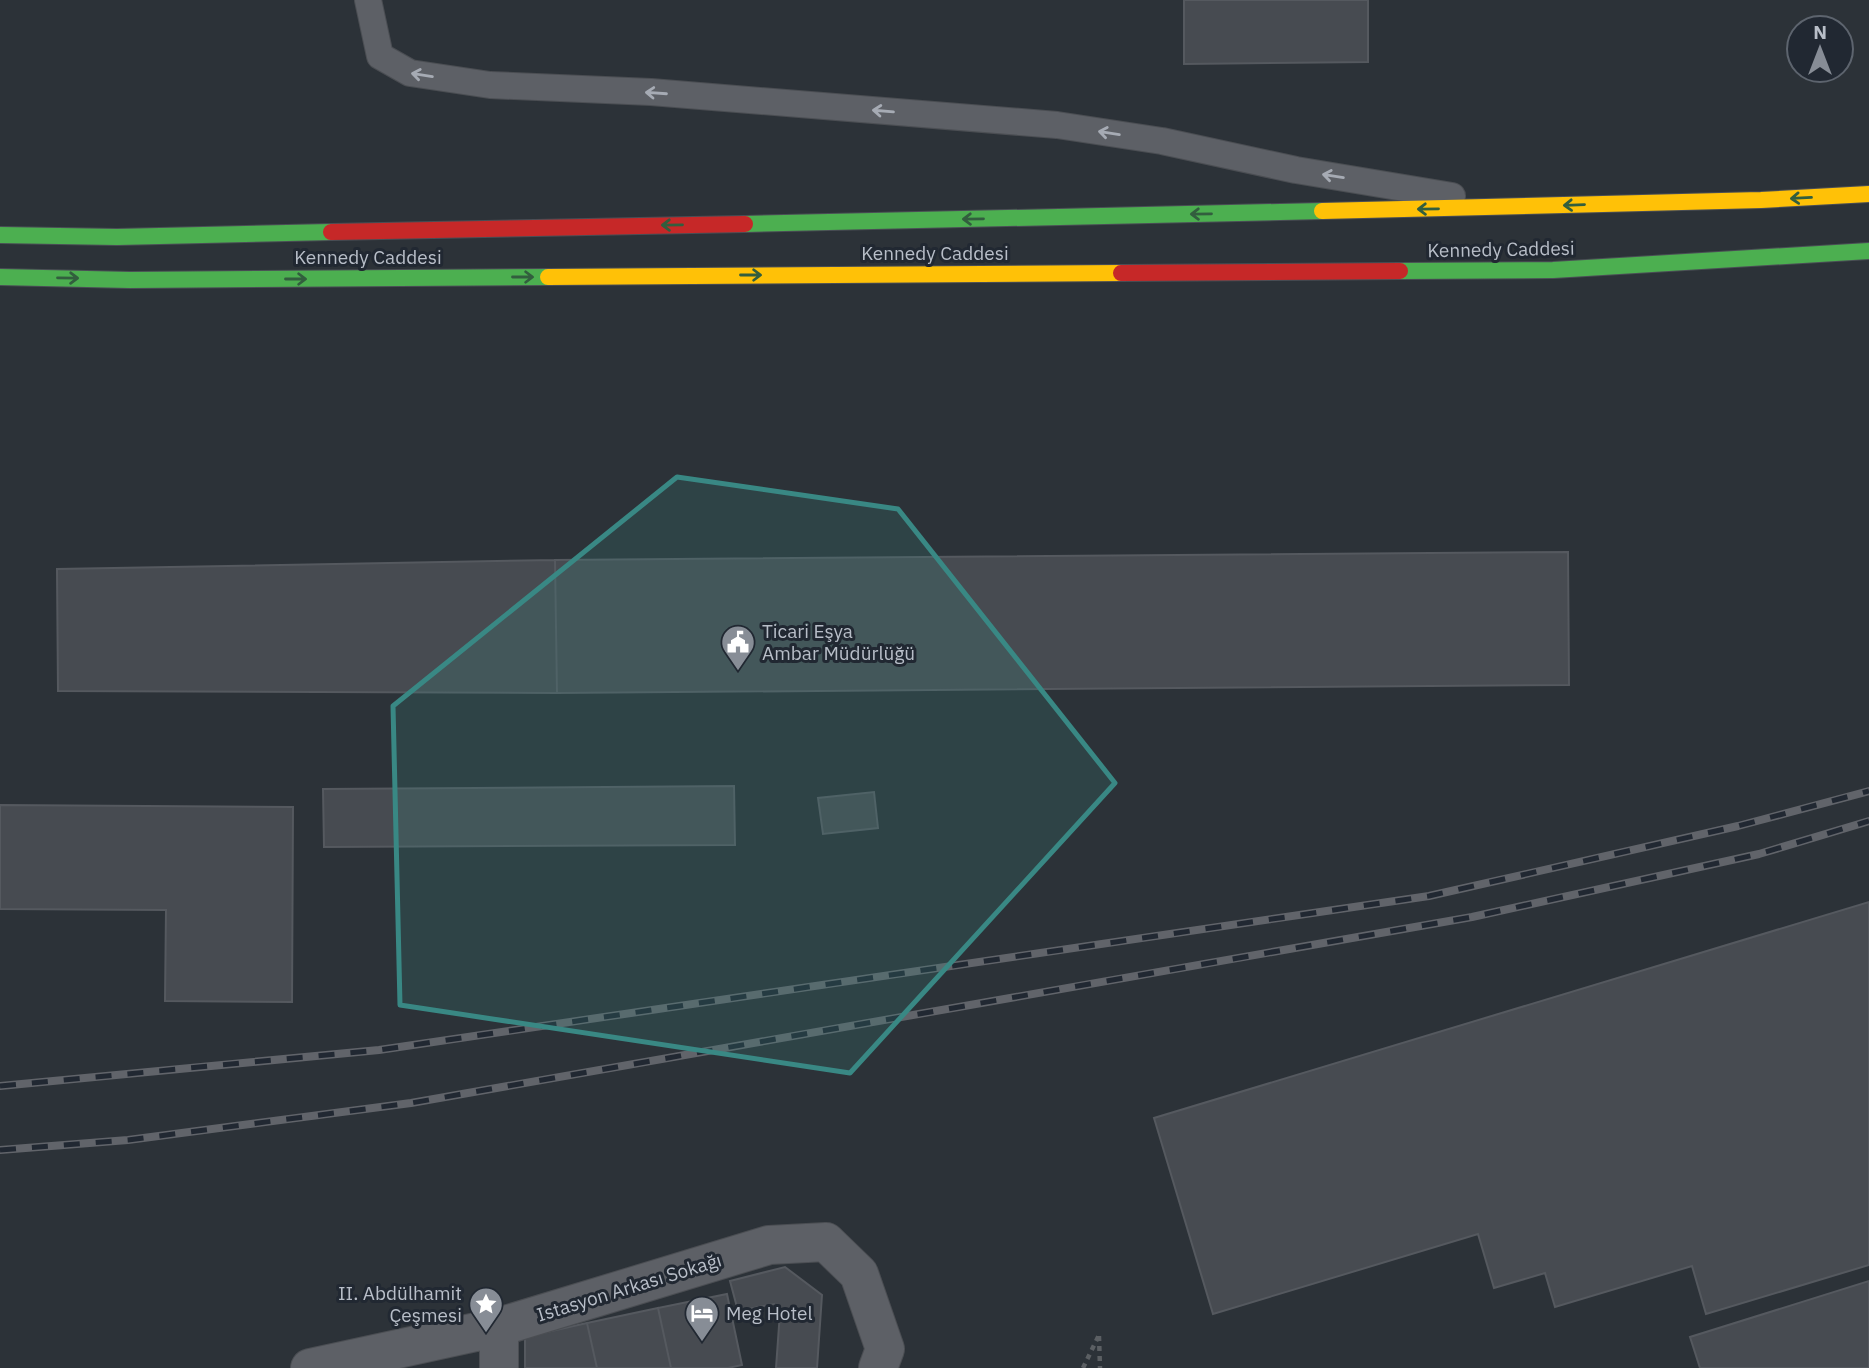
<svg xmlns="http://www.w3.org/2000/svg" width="1869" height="1368" font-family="'IBM Plex Sans',sans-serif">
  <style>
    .building { fill: #474b51; stroke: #55595f; stroke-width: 2 }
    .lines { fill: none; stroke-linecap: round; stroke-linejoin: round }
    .lane-casing { stroke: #4b4e53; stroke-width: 28 }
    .street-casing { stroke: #4b4e53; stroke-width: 40 }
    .fast-casing { stroke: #4a4e55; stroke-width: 18 }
    .slow-casing { stroke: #4a4e55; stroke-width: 18 }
    .jam-casing { stroke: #4a4e55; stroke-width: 18 }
    .path { stroke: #5b5f63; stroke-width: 4.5; stroke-dasharray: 5 5; stroke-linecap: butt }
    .lane { stroke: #5d6066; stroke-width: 26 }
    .street { stroke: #5d6066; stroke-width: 38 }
    .fast { stroke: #4caf50; stroke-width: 16 }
    .slow { stroke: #ffc107; stroke-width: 16 }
    .jam { stroke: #c62828; stroke-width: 16 }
    .rail-casing { stroke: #61646a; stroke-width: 8 }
    .rail { stroke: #212832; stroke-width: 5; stroke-dasharray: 16; stroke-linecap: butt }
    .oneway { stroke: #a6abb4 }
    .oneway2 { stroke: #325e3e }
    .marked { fill: #398884; fill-opacity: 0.2; stroke: #398884; stroke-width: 5; stroke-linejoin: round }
    .labels { text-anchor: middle; stroke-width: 6; stroke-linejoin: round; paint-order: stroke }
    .street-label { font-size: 19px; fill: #b8bec8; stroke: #212832 }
    .poi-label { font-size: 19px; fill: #b8bec8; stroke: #212832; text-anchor: start }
  </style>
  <rect width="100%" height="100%" fill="#2c3238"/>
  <!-- building -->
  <path class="building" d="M1184,0H1368V62L1184,64Z
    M1568,552L1569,685L557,693L555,560Z
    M555,560L557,693L58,691L57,569Z
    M734,786L735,845L324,847L323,789Z
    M874,792L878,828L823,834L818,798Z
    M0,805L293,807L292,1002L165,1001L166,910L0,909Z
    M1869,902V1265L1706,1314L1692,1266L1555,1307L1545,1273L1494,1288L1478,1234L1213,1314L1154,1118Z
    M785,1267L822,1295L817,1368H776L780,1312L774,1304L738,1311L730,1281Z
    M1869,1281V1368H1700L1690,1337Z
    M727,1294L742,1365L728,1368H671L658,1308Z
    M658,1308L671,1368H597L587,1323Z
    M587,1323L597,1368H525V1337Z"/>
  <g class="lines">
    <!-- lane casing -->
    <g class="lane-casing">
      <path id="lane" d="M368,0L380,56L410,73L490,85L651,92L1057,125L1162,141L1296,170L1452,196"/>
    </g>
    <!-- street casing -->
    <g class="street-casing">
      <path id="street" d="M499,1327V1368
        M310,1368L499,1327L769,1245L826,1242L859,1274L885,1349L878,1368"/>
    </g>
    <!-- fast casing -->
    <g class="fast-casing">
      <path id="fast" d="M745,224L1322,211
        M0,235L117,237L331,232
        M1400,271L1553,270L1869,251
        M0,277L130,280L548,277"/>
    </g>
    <!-- slow casing -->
    <g class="slow-casing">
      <path id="slow" d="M1322,211L1761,200L1869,194
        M548,277L1121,273"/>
    </g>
    <!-- jam casing -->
    <g class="jam-casing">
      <path id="jam" d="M331,232L745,224
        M1121,273L1400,271"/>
    </g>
    <!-- path -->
    <path class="path" d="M1099,1336L1100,1368
      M1083,1368L1099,1335"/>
    <!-- lane -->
    <use href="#lane" class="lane"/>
    <!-- street -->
    <use href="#street" class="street"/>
    <!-- fast -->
    <use href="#fast" class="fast"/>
    <!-- slow -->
    <use href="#slow" class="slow"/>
    <!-- jam -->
    <use href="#jam" class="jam"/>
    <!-- rail casing -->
    <g class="rail-casing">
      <path id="rail" d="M0,1086L379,1050L1429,896L1738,826L1869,791
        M0,1150L128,1140L411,1103L1472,917L1759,854L1869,821"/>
    </g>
    <!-- rail -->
    <use href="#rail" class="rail"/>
  </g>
  <!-- one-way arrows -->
  <defs><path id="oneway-shaft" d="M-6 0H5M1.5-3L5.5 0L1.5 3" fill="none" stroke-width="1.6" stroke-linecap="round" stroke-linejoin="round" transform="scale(1.75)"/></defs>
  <g class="oneway">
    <use href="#oneway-shaft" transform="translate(422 75) rotate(-171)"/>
    <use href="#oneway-shaft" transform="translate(656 93) rotate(-176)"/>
    <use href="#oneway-shaft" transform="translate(883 111) rotate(-175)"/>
    <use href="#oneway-shaft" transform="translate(1109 133) rotate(-171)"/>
    <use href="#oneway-shaft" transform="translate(1333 176) rotate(-171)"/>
  </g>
  <g class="oneway2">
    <use href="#oneway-shaft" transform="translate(1801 198) rotate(177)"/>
    <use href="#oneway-shaft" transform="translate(1574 205) rotate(178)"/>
    <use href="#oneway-shaft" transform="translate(1428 209) rotate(179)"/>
    <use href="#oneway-shaft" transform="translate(1201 214) rotate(179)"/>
    <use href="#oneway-shaft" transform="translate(973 219) rotate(179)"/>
    <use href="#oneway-shaft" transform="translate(672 225) rotate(179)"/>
    <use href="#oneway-shaft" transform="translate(751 275)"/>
    <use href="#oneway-shaft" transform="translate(523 277)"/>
    <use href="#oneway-shaft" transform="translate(68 278) rotate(1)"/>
    <use href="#oneway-shaft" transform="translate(296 279)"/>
  </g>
  <!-- marked area -->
  <path class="marked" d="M677,477L898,509L1115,783L850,1073L400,1005L393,706Z"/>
  <!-- icons -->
  <defs>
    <g id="civic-pin" transform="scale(1.75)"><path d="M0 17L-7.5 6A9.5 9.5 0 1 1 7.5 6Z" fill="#878d96" stroke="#212832"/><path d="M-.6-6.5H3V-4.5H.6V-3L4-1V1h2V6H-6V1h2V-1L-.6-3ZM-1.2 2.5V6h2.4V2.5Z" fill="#fff"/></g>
    <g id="sight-pin" transform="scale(1.75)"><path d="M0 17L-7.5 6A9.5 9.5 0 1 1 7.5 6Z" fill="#878d96" stroke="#212832"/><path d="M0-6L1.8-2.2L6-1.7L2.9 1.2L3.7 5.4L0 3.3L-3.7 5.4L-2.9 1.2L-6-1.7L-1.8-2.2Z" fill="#fff"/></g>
    <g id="hotel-pin" transform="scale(1.75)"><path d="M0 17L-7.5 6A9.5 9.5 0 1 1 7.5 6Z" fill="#878d96" stroke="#212832"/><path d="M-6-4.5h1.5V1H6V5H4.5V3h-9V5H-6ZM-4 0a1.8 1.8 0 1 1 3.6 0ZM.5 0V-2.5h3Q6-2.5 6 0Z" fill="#fff"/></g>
  </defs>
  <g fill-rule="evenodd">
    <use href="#civic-pin" x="738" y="642"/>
    <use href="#sight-pin" x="486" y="1304"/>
    <use href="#hotel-pin" x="702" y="1313"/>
  </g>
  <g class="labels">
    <!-- street labels -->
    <g class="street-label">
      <text transform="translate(1501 249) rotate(-1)" y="7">Kennedy Caddesi</text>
      <text x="935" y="260">Kennedy Caddesi</text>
      <text x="368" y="264">Kennedy Caddesi</text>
      <text transform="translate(629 1287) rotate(-17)" y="7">Istasyon Arkası Sokağı</text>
    </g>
    <!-- poi labels -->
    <g class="poi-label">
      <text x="762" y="638">Ticari Eşya<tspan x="762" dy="22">Ambar Müdürlüğü</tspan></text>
      <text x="462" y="1300" text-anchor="end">II. Abdülhamit<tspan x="462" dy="22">Çeşmesi</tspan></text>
      <text x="726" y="1320">Meg Hotel</text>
    </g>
  </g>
  <!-- north arrow -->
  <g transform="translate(1820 49)"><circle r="33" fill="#212832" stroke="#5d646e" stroke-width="2"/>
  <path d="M0-5L12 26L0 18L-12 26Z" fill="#878d96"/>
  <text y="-10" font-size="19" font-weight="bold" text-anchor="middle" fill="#b8bec8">N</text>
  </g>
</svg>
